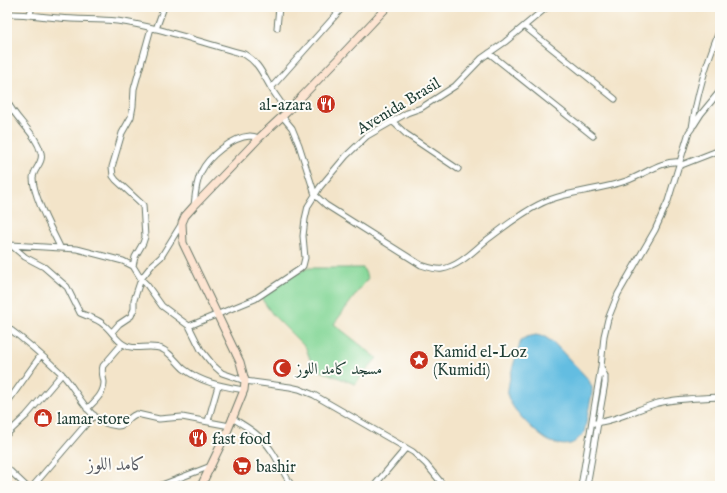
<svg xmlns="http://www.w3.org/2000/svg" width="727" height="493" font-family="'IM FELL English',Amiri,serif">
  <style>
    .green { fill: #85d798; stroke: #528a66 }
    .water { fill: #63bde1; stroke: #417d8a }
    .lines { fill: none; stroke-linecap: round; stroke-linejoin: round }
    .street-casing { stroke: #697768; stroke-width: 7 }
    .secondary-casing { stroke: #697768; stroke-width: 9 }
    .street { stroke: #fff; stroke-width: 5 }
    .secondary { stroke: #fde4d1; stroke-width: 7 }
    .labels { text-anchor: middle; stroke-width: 4; stroke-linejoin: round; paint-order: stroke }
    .poi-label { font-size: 16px; fill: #1f3d34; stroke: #fdfcf7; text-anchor: start }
    .street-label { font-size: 16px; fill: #1f3d34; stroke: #fdfcf7 }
    .quarter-label { font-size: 18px; fill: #595c63; stroke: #fdfcf7 }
  </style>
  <rect width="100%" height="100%" fill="#fdfcf7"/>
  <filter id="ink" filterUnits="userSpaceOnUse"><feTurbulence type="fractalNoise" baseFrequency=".025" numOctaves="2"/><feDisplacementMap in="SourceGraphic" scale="8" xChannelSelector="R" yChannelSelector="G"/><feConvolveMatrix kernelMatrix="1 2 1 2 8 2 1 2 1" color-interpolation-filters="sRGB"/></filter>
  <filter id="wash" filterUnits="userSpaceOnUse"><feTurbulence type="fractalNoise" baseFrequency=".012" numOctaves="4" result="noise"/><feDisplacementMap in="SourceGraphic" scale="16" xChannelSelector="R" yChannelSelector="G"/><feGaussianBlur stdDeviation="0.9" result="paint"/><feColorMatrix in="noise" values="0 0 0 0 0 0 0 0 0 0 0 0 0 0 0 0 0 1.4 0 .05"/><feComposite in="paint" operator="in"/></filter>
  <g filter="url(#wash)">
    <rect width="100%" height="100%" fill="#f3e4c9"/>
    <!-- green -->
    <path class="green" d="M307,268H363L368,278L334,324L377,358L355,384L313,368L306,348L273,315L261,298L276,284Z"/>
    <!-- water -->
    <path class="water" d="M536,335L545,337L554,343L588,379L592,387V393L584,433C580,437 575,443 570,444C564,446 555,444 549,441C538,436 511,409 508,397C506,384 517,354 521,340L527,337Z"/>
  </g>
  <g filter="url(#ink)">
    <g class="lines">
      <!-- street casing -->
      <g class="street-casing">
        <path id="street" d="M7,14C25,13 41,17 59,18C78,20 97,19 117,21C160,27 202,43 244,54C259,63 262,73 271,88C276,96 282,104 287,112
          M30,14L32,7
          M524,26L615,99
          M277,28L279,7
          M156,29L164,7
          M489,53L593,136
          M271,88L343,7
          M7,101C16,120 36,133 41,153C44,163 33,169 33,178C33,196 52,230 60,247
          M282,116L292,128L299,145L315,195L326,205L421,265C428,267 435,270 442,269C460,266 474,250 488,239C504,227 520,214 538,205C565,191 597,191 626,181C644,175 661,160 680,162
          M392,121L406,134L458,169
          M694,125L701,114L720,91
          M679,166L720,150
          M194,206C195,195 196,182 201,172C208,157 232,137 250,136C252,136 256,137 259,138
          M7,243L11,245L77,249L123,261L133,266L141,279L147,285L162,306L189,326L201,350L213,365L222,373L245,381L290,387L299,389L314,395L413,452L426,464L444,486
          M11,245L25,257L44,267L67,287L80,313C88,317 97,318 104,325C111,330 116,340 123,344C134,352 150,343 162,349C171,353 177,363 184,369C202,383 222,386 244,390
          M133,266L135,257L143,243L145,237L143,205L116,180L113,176L112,167L122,133L131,117L133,106L134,89L151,28
          M189,326L255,299L300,269L303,266L305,258L303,236L305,219L308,206L320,187L346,156L367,136L407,113L421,108L455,86L482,58L505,42L547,7
          M7,327C26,341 44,357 61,373C78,390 88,424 117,426C126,427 129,415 137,414L159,419L182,417L230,426
          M112,332L119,324L131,316L134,309V300L141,279L152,265L161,257L182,223
          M7,403L41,355
          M87,409C95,401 104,394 104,382C103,376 101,372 103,366L122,344
          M232,418C247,427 261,435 271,450C279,461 284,475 292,486
          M208,421L218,386
          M592,423C614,422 637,409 658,403C679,398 699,398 720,397
          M7,434L26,416L62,374
          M7,468L26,486
          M33,486L94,415
          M159,486L211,466
          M374,486L406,448
          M581,486L601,367L604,336L608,319L618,294L655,230L668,201L689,132L692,128C697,93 707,61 720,29
          M587,486L605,383V376L601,367"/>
      </g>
      <!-- secondary casing -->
      <g class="secondary-casing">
        <path id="secondary" d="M201,486L227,432L244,390L245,381L240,362L183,243L182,223L185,216L194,206L259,138L287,112L339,58L387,7"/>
      </g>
      <!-- street -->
      <use href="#street" class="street"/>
      <!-- secondary -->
      <use href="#secondary" class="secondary"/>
    </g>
  </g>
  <!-- icons -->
  <defs>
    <g id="restaurant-disc" transform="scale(1)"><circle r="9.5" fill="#c8321e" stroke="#fdfcf7"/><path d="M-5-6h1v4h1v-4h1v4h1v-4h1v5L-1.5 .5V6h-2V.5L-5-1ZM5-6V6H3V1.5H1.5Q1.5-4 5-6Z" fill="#fff"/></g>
    <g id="sight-disc" transform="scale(1)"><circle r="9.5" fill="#c8321e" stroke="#fdfcf7"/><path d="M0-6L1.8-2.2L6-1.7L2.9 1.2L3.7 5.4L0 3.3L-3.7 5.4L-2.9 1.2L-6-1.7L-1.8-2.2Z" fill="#fff"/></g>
    <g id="mosque-disc" transform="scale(1)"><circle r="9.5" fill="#c8321e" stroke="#fdfcf7"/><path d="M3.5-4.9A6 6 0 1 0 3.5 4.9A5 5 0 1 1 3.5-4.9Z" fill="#fff"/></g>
    <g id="shop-disc" transform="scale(1)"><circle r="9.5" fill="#c8321e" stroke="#fdfcf7"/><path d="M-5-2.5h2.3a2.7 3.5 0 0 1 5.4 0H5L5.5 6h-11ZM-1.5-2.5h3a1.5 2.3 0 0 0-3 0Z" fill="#fff"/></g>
    <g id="supermarket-disc" transform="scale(1)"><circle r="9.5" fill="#c8321e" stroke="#fdfcf7"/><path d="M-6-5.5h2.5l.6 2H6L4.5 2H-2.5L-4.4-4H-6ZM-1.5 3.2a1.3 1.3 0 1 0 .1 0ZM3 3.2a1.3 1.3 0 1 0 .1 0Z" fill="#fff"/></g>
  </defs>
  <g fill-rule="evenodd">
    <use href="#restaurant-disc" x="326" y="104"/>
    <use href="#sight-disc" x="419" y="360"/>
    <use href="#mosque-disc" x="282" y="368"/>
    <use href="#shop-disc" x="43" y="418"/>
    <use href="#restaurant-disc" x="198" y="438"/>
    <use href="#supermarket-disc" x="242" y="466"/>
  </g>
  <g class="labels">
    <!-- poi labels -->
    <g class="poi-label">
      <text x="312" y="110" text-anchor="end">al-azara</text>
      <text x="433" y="357">Kamid el-Loz<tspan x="433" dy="18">(Kumidi)</tspan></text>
      <text x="296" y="374">مسجد كامد اللوز</text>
      <text x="57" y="424">lamar store</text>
      <text x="212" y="444">fast food</text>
      <text x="256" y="472">bashir</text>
    </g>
    <!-- street labels -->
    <g class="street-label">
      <text transform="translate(398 105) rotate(-31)" y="6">Avenida Brasil</text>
    </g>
    <!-- quarter labels -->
    <g class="quarter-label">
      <text x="116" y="470">كامد اللوز</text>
    </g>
  </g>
  <!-- margin -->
  <rect width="727" height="493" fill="none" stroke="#fdfcf7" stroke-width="24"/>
</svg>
